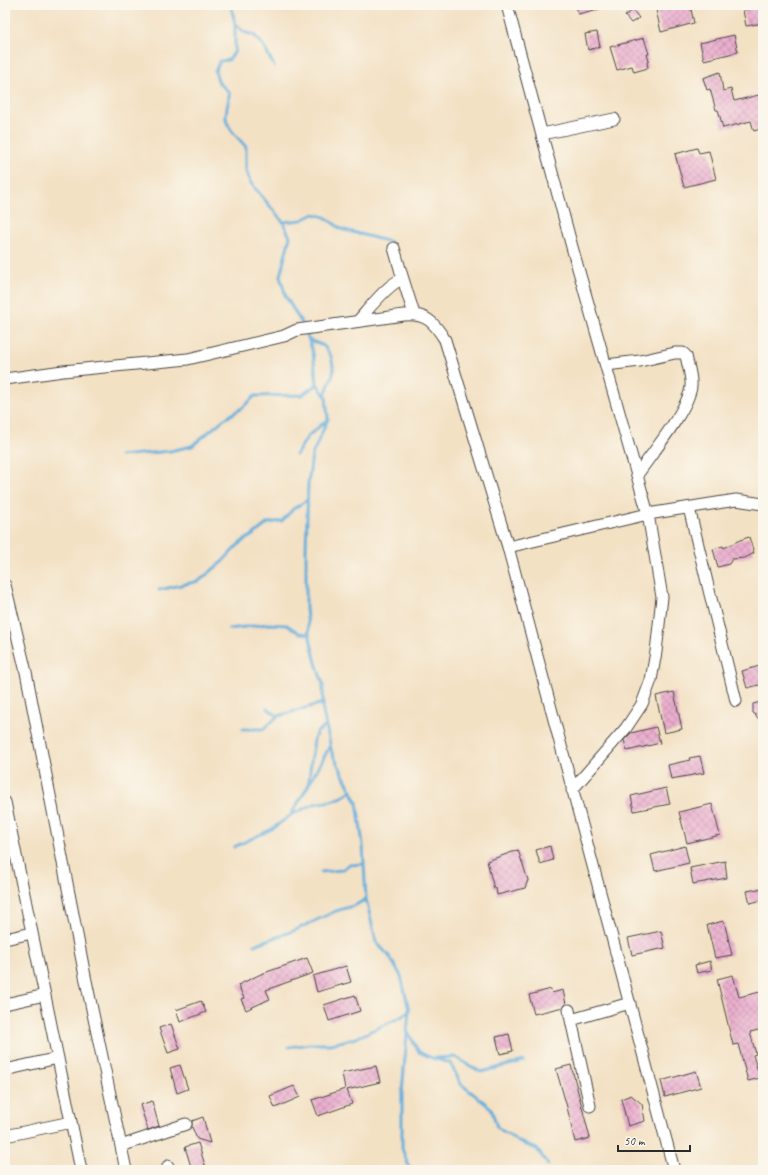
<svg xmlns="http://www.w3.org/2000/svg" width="768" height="1175" font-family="Caveat,sans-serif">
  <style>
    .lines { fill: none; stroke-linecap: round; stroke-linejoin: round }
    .stream { stroke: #64aedc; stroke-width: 3 }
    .building { fill: url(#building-cross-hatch) }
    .minor-casing { stroke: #494642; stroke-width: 13 }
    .minor { stroke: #fff; stroke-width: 11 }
  </style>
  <defs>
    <pattern id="building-cross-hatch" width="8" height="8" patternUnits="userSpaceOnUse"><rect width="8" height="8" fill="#ebafcf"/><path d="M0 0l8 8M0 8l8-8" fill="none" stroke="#bf8fa8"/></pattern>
  </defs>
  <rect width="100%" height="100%" fill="#fbf7ec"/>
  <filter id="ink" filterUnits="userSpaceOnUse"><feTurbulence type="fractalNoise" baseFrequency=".025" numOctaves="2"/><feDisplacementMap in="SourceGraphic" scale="8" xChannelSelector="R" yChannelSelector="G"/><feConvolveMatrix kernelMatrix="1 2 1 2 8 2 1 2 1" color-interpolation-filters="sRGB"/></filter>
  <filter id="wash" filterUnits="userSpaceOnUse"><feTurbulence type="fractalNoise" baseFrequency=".012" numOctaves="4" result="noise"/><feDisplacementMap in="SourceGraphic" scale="16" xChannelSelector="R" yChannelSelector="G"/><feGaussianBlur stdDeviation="0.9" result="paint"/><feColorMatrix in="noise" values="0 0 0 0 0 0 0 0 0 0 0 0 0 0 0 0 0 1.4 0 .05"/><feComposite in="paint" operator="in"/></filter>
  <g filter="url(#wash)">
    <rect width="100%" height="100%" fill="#f3e1c4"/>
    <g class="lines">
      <!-- stream -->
      <path class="stream" d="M231,5L235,24V51L229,60L220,61L215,71L219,83L229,92C230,101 225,110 226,118C227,129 240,139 246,147V170L250,182L283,222L290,237L280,276L286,297L304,327
        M235,24L244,32L254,35L263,45L274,66
        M283,222L302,220L314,214L325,217L341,229L390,242
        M306,332L313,353L317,384L326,397L328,419L312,455L308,484L306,550V609L309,634L316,663L323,684V712L332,753L357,802L363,845L366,899L376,942L389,956L401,976L409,1010L402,1093V1148L410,1170
        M309,340L324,346L331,356L334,371L325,395
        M296,455L308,436L326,421
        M120,456L170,451L192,446L223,420L242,408L255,396L302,395L317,384
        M159,590L199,581L222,562L240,543L253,535L268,523L282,521L293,509L307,500
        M229,629L268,624L287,625L299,633L309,634
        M267,708L278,716L323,703
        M243,729H264L278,716
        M309,784L330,746
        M291,815L308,786L314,739L317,732L326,726
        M234,847L272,829L291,815L314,804L331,801L342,797L352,790
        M321,872L342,870L348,865L364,864
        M254,945L291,932L336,911L356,905L366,899
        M407,1031L419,1052L432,1058L450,1063L461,1084L491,1108L497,1127L519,1142L537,1149L548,1165
        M289,1047L310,1044H331L356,1038L401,1017L409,1011
        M435,1058L455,1057L481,1072L524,1061"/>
    </g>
    <g id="blocks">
      <!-- building -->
      <path class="building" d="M576,5H603V8L578,14Z
        M655,5H690L694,23L661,32Z
        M763,6V23L746,26L743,10Z
        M633,10L639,18L631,23L625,16Z
        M597,32L600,47L588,50L585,34Z
        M734,35L738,52L704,60L700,43Z
        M644,38L649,54H647L649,61L647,62L648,68L634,72L632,66L617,70L610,47Z
        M720,72L723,91L731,89L734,101L763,94V128L754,131L751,121L723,128L719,113L718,110H716L710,89L707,90L703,78Z
        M697,148L699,153L709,151L716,179L684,187L675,154Z
        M749,537L754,553L745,558L732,559L729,564L718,567L713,549L723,546L724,548L740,540Z
        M763,665V684L747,688L742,671Z
        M674,692L682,729L664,733L656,696Z
        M761,702L762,705H763V717L757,718L755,714L753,713V704Z
        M656,727L660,743L627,751L624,740L631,733Z
        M700,756L704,773L671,779L668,765L690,760L689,758Z
        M666,788L670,804L634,811L631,796Z
        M712,804L720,835L687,843L679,812Z
        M550,846L553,860L540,864L536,850Z
        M685,846L689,863L655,871L651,855Z
        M518,850L528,880L525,888L497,895L496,888L494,889L487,861Z
        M725,861L727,878L693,884L690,868Z
        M763,888V900L750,903L747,891Z
        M724,921L732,955L715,958L707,925Z
        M661,931L665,948L632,955L628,938Z
        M307,958L313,973L266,990L270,999L246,1010L241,999L244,998L238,985L261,974Z
        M710,961L712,970L697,973L695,965Z
        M346,966L351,982L317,992L313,976Z
        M733,975L739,997L760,992L763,1003V1029L750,1032L756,1054L753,1055L760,1078L748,1081L738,1044L733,1045L717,979Z
        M551,989L552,993L563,990L566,1004L563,1007L534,1014L529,995Z
        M355,995L360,1011L329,1021L324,1005Z
        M201,1001L206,1012L180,1022L176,1010Z
        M171,1024L180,1049L168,1053L159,1028Z
        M509,1034L513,1051L500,1054L496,1037Z
        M180,1065L188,1089L177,1093L170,1068Z
        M571,1065L590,1138L575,1142L567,1107L556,1069Z
        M376,1066L380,1082L347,1090L352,1104L318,1116L312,1100L345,1089L342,1073Z
        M696,1071L701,1087L665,1097L661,1081Z
        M294,1086L300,1097L275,1108L270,1096Z
        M631,1095L642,1104L645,1121L628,1126L621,1099Z
        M152,1101L159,1126L148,1130L140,1105Z
        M203,1117L210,1143L197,1139L192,1127V1121Z
        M198,1143L206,1168L199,1170H192L185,1147Z"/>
    </g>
  </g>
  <g filter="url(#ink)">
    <use href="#blocks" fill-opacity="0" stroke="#494642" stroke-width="1"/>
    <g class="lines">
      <!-- minor casing -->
      <g class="minor-casing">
        <path id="minor" d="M507,5L572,247L648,514L662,597L656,652L651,680L642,704L626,728L572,790
          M542,134L614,119
          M394,248L403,279
          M358,321C368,310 389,282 403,279L414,314
          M606,365L640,361L675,353H683L686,356C688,366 692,377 691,386C690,407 650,456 637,475
          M5,379L63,371L188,359L284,336L297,330L404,315C426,313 434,322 445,340L508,547L674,1170
          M689,508L736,701
          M508,547L648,514L736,500L763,504
          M5,585L26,672L85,976L126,1170
          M5,802L81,1170
          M5,939L32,933
          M5,1004L45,995
          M569,1010L571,1020
          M5,1070L58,1058
          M590,1106L571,1020L630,1003
          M5,1136L71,1122
          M121,1146L186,1124
          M168,1166L169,1170"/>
      </g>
      <!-- minor -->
      <use href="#minor" class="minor"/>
    </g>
  </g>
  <!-- margin -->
  <rect width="768" height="1175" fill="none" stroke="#fbf7ec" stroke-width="20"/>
  <!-- scale -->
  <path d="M618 1145v6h72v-6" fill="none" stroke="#2b2b2b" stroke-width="2"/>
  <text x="624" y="1145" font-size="12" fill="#2b2b2b" stroke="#fbf7ec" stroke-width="3" paint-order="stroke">50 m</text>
</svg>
